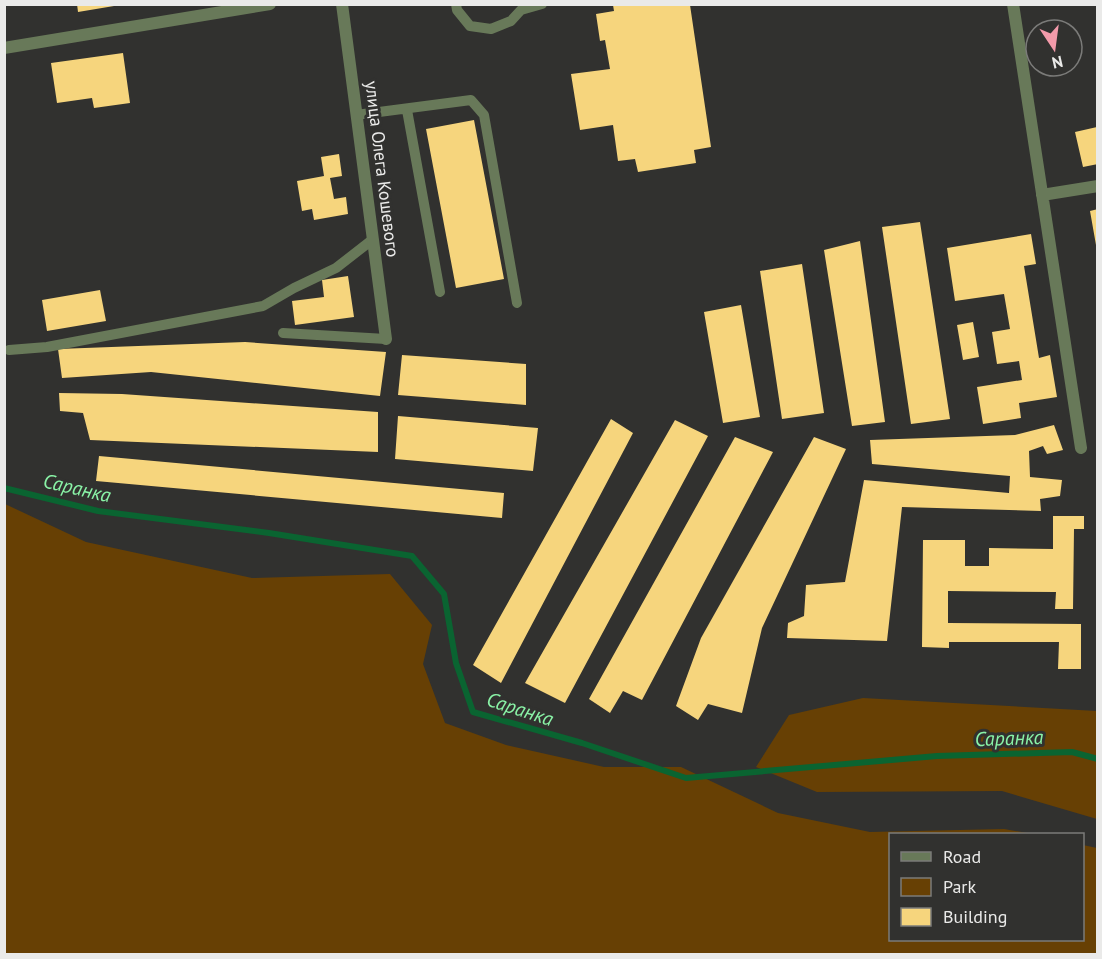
<svg xmlns="http://www.w3.org/2000/svg" width="1102" height="959" font-family="'PT Sans',sans-serif">
  <style>
    .green { fill: #674004 }
    .lines { fill: none; stroke-linecap: round; stroke-linejoin: round }
    .stream { stroke: #0a6431; stroke-width: 6 }
    .building { fill: #f6d57d }
    .lane { stroke: #687959; stroke-width: 10 }
    .street { stroke: #687959; stroke-width: 12 }
    .labels { text-anchor: middle; stroke-width: 6; stroke-linejoin: round; paint-order: stroke }
    .street-label { font-size: 18px; fill: #eaeae9; stroke: #31312f }
    .water-label { font-size: 20px; font-style: italic; fill: #8af3a7; stroke: #31312f }
  </style>
  <rect width="100%" height="100%" fill="#31312f"/>
  <!-- green -->
  <path class="green" d="M5,504L86,542L252,578L390,574L432,625L423,664L445,723L506,745L604,767H681L778,813L870,832L1004,829L1033,834H890V940H1082L1083,845L1097,848V954H5Z
    M863,698L1097,711V819L1002,791L817,792L756,767L789,715Z"/>
  <g class="lines">
    <!-- stream -->
    <path class="stream" d="M4,488L98,511L269,533L412,556L444,594L456,663L473,712L582,743L686,778L937,756L1072,752L1098,759"/>
  </g>
  <!-- building -->
  <path class="building" d="M77,4H114V6L78,12Z
    M613,5H690L711,147L694,150L696,163L638,172L635,159L618,161L613,125L580,130L571,74L610,69L605,40L600,41L596,14L614,11Z
    M123,53L130,103L94,108L92,98L57,103L51,63Z
    M474,120L504,279L456,288L426,129Z
    M1097,127L1098,164L1083,167L1075,132Z
    M339,154L342,176L330,178L334,199L346,197L348,214L314,220L312,209L302,211L297,181L324,176L321,157Z
    M1098,209V245H1096L1090,211Z
    M920,222L950,419L911,424L882,227Z
    M1031,234L1036,264L1024,266L1039,358L1050,355L1057,397L1019,403L1021,418L983,424L977,387L1022,380L1019,361L997,364L992,332L1010,329L1004,294L955,301L947,248Z
    M860,241L885,422L852,426L824,250Z
    M802,264L824,413L782,419L760,271Z
    M348,276L354,317L295,325L292,301L324,297L322,280Z
    M100,290L106,321L47,331L42,300Z
    M741,305L760,417L723,423L704,312Z
    M973,322L979,357L963,360L957,325Z
    M245,342L386,352L380,396L151,372L62,378L58,349Z
    M402,355L526,364V405L398,395Z
    M59,393L122,394L378,412V452L90,440L83,413L60,411Z
    M398,416L538,428L533,471L395,459Z
    M611,419L633,433L501,683L473,665Z
    M675,420L708,436L565,703L525,683Z
    M1054,425L1063,450L1047,454L1043,446L1029,451L1030,477L1062,480L1060,496L1040,499L1041,511L902,507L887,641L787,638L788,623L804,616L806,585L845,582L864,480L1009,493L1010,476L872,464L870,440L1015,435Z
    M735,437L773,452L642,700L623,691L610,713L589,699Z
    M814,437L846,449L762,628L742,713L708,704L698,720L676,706L701,638Z
    M99,456L504,493L502,518L96,481Z
    M1053,516H1084V529H1074L1073,609H1055L1056,592L948,591V623L1081,624V669H1058L1059,642H949V648L922,647L923,540H965V566H989V548L1053,549Z"/>
  <g class="lines">
    <!-- lane -->
    <path class="lane" d="M456,4L457,10L470,26L491,29L511,21L521,10L542,4
      M407,110L440,292
      M356,115L471,100L484,115L517,303
      M283,333L386,339
      M9,350L47,347L263,306L294,288L336,268L372,240"/>
    <!-- street -->
    <path class="street" d="M342,4L386,339
      M1013,4L1081,448
      M4,48L270,4
      M1042,195L1098,186"/>
  </g>
  <g class="labels">
    <!-- street labels -->
    <g class="street-label">
      <text transform="translate(382 169) rotate(83)" y="6">улица Олега Кошевого</text>
    </g>
    <!-- water labels -->
    <g class="water-label">
      <text transform="translate(77 488) rotate(13)" y="7">Саранка</text>
      <text transform="translate(520 709) rotate(18)" y="7">Саранка</text>
      <text transform="translate(1009 738) rotate(-2)" y="7">Саранка</text>
    </g>
  </g>
  <!-- border -->
  <rect width="1102" height="959" fill="none" stroke="#eaeae9" stroke-width="12"/>
  <!-- legend -->
  <rect x="889" y="833" width="195" height="108" fill="#31312f" stroke="#7b7b79" stroke-width="1.5"/>
  <rect x="901" y="852" width="30" height="9" fill="#687959" stroke="#7b7b79" stroke-width="1.5"/>
  <text x="943" y="863" font-size="18" fill="#eaeae9">Road</text>
  <rect x="901" y="878" width="30" height="18" fill="#674004" stroke="#7b7b79" stroke-width="1.5"/>
  <text x="943" y="893" font-size="18" fill="#eaeae9">Park</text>
  <rect x="901" y="908" width="30" height="18" fill="#f6d57d" stroke="#7b7b79" stroke-width="1.5"/>
  <text x="943" y="923" font-size="18" fill="#eaeae9">Building</text>
  <!-- north arrow -->
  <g transform="translate(1054 48) rotate(167)"><circle r="28" fill="#31312f" stroke="#7b7b79" stroke-width="1.5"/>
  <path d="M0-4.5L10 22L0 15L-10 22Z" fill="#f39aaa"/>
  <text y="-9" font-size="16" font-weight="bold" text-anchor="middle" fill="#eaeae9">N</text>
  </g>
</svg>
